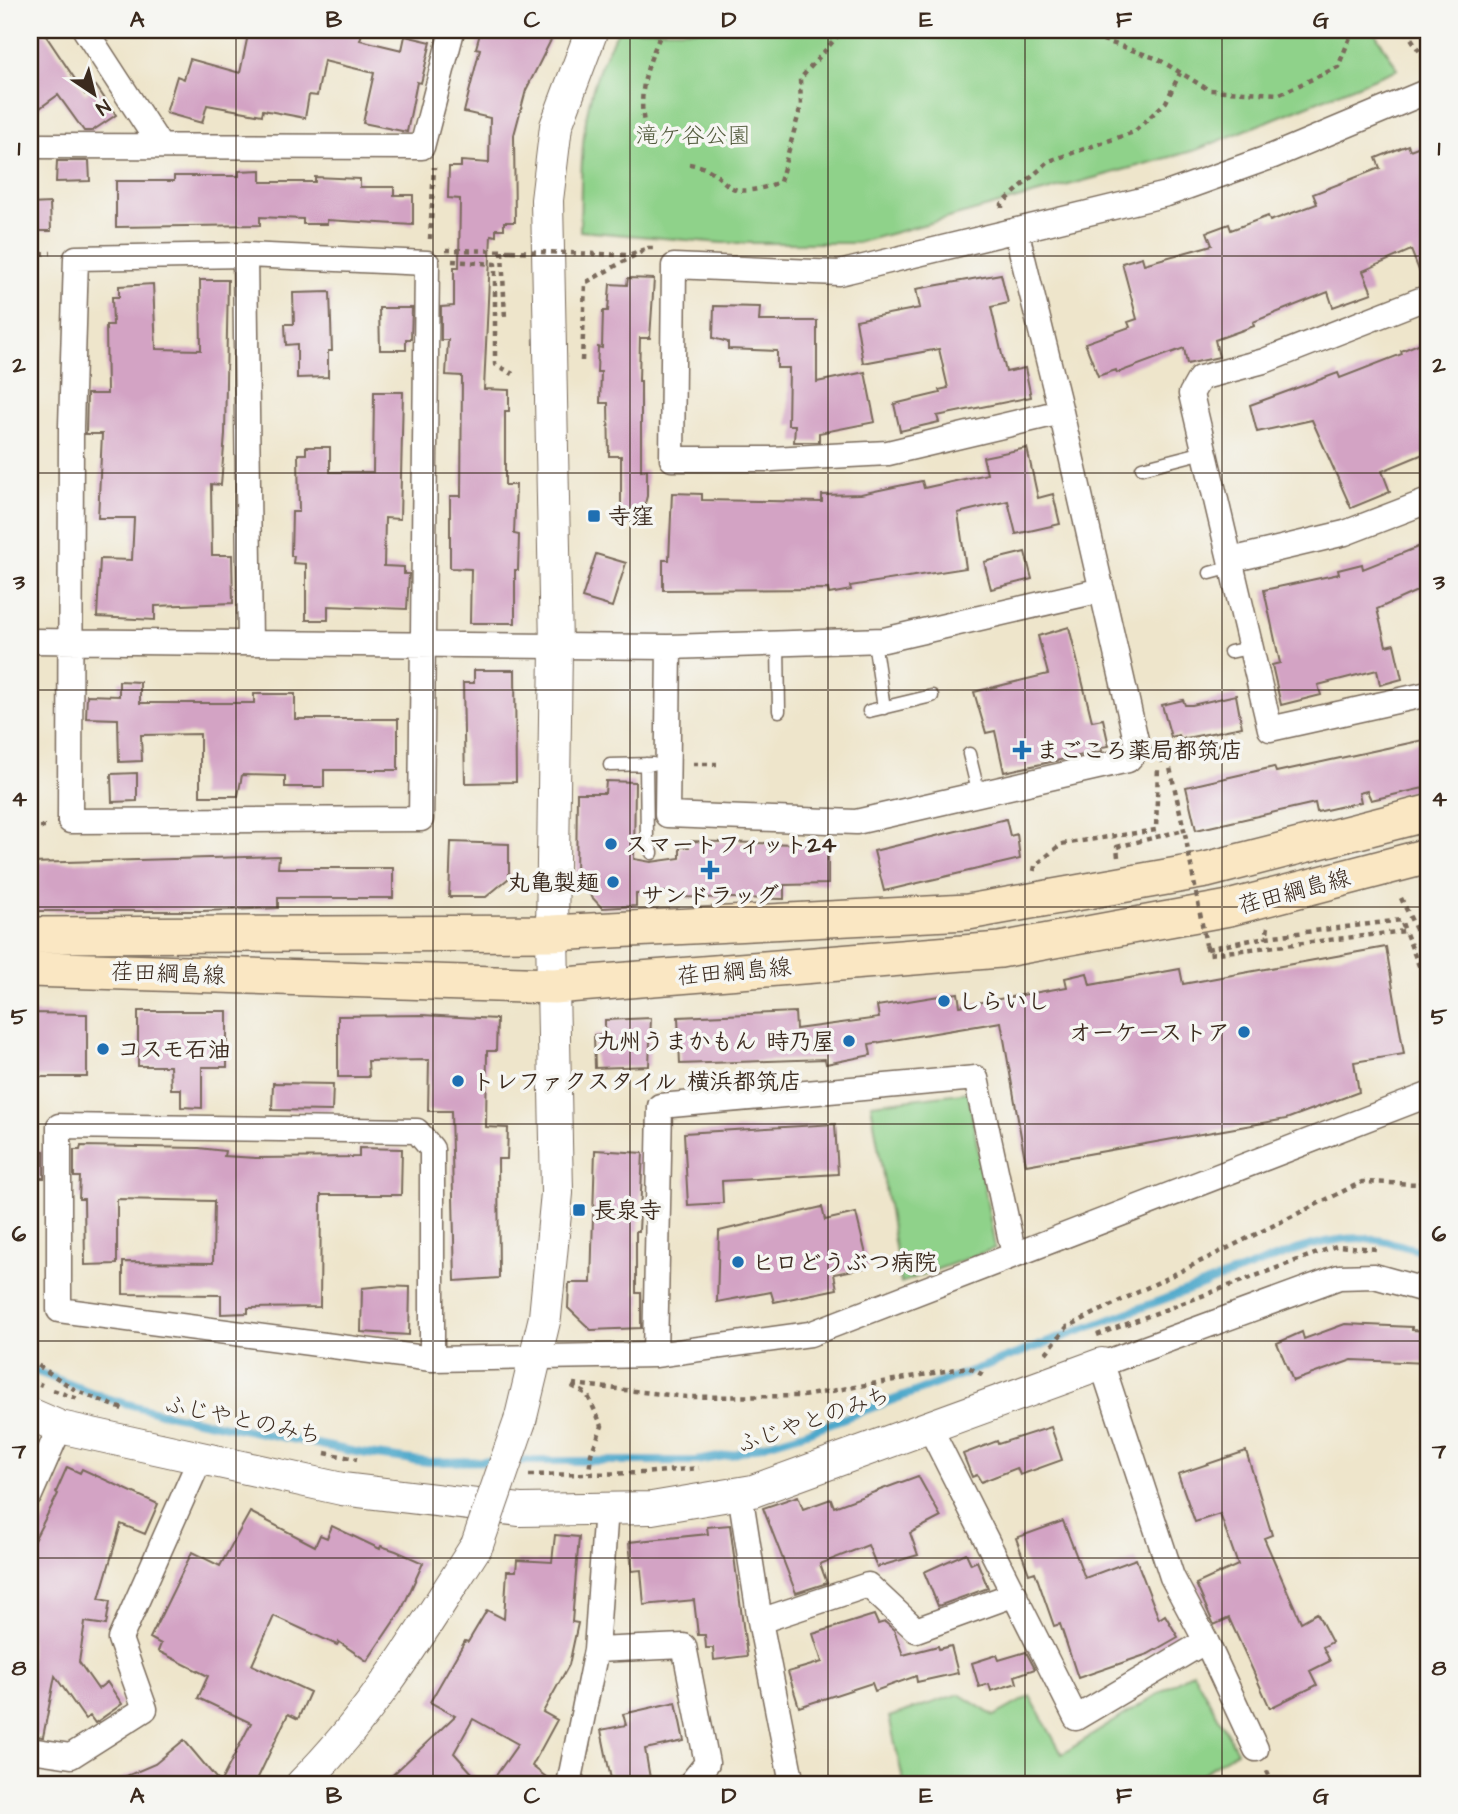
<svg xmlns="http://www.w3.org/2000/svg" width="1458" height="1814" font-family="'Architects Daughter','Klee One',sans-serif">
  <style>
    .green { fill: #8fd28a; stroke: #657e54; stroke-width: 2 }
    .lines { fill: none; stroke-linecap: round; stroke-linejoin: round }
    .stream { stroke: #4da8cb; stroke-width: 8 }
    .building { fill: #d3a3c4 }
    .service-casing { stroke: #7a6b5b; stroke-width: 15 }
    .minor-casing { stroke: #7a6b5b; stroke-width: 27 }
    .tertiary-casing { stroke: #7a6b5b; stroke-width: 34 }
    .secondary-casing { stroke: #7a6b5b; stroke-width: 38 }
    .path { stroke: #7a6b5b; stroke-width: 4.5; stroke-dasharray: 5 5; stroke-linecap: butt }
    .service { stroke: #fff; stroke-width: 12 }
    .minor { stroke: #fff; stroke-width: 24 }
    .tertiary { stroke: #fff; stroke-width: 32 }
    .secondary { stroke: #fae7c3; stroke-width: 35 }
    .tertiary-bridge-casing { stroke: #7a6b5b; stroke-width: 34; stroke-linecap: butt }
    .path-bridge { stroke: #7a6b5b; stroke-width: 4.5; stroke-dasharray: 5 5; stroke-linecap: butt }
    .tertiary-bridge { stroke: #fff; stroke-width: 32 }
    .grid { fill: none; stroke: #3b2a1e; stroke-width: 2; stroke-opacity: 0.55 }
    .poi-dot { fill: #1f6fb2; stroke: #f6f6f2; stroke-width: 2.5 }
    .labels { text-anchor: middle; stroke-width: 7; stroke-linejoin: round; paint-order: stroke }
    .park-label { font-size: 23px; fill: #545c3e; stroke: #f6f6f2 }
    .poi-label { font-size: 23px; font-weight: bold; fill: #3b2a1e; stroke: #f6f6f2; text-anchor: start }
    .street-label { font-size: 23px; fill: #3b2a1e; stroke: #f6f6f2 }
    .neatline { fill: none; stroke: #3b2a1e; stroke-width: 2.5 }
    .grid-label { font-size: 23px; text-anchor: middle; font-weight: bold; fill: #3b2a1e }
  </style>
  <rect width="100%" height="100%" fill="#f6f6f2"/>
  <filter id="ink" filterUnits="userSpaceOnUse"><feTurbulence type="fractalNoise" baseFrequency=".0143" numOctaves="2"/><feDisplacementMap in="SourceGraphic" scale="14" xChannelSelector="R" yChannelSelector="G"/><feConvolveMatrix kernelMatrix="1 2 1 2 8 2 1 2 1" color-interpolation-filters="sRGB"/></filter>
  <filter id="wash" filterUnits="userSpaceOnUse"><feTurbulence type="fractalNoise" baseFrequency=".00686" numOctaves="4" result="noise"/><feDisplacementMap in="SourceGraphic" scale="28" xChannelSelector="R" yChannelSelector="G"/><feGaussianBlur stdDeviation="1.57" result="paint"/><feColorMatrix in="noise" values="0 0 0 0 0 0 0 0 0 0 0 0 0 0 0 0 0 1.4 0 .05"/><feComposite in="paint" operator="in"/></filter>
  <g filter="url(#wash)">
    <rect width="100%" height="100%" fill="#eee5cb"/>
    <!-- green -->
    <path class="green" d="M619,30H1373L1398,69L1196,150L857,243H722L580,231C582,158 578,95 619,30Z
      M968,1092L995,1248L901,1283L871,1104Z
      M1193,1672L1237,1751L1186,1784H904L889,1717L959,1694L994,1716L1030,1696L1062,1754Z"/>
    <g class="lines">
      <!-- stream -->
      <path class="stream" d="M30,1369L106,1398L157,1412L361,1453L428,1462L500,1461
        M513,1461H696L731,1455L807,1432L1302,1248C1359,1232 1373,1237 1428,1253"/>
    </g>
    <g id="blocks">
      <!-- building -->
      <path class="building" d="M30,30H42L85,94L96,86L116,115L92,131H84L58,95L30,115Z
        M249,30H363L360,40L402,50L405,36L431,42L421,83L417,82L407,132L363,123L374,73L324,61L317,96L309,95L305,118L263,110L262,115L207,105L202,123L166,113L177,76L184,79L190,59L240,73Z
        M481,30H556L526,90L514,135L515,222H504V229H496V236L491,235L484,389L509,390V411H505V485H516L514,534L519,535L518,570H515V623H470L471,569L450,568V496H461L462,376L446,375L448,340H441V307L454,306V267H459L460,199L448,198L449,167H461V161L489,163L490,118L464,112L480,49L476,48Z
        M1428,143V282L1424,283L1411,250L1363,271L1372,293L1333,307L1328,292L1253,322L1254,326L1215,340L1219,357L1187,364L1184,348L1117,373L1116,370L1098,376L1085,343L1130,327L1128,322L1137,319L1122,263L1142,257L1144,264L1212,245L1207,232L1229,224L1231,230L1268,216L1270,221L1317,204L1313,194L1380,168L1376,158L1408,145L1410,150Z
        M57,161H89L90,181L56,182Z
        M261,170V182H315V177L360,179V187H394V195H413V225L327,220V224H303V219L260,217V225L116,227V181H174V176H239V171Z
        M50,203L51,231H30V204Z
        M1001,274L1008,303L991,307L1006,372L1025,368L1031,397L937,416L939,422L900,431L894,404L940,393L939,390L948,388L939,349L863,363L856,320L920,308L916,289Z
        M628,278L654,279L650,338H640L639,381H641V471L647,470V496L643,511H621V456H609L608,403H600L601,372H597L598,347L602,348L603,311H608L610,284L627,285Z
        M200,280H228L225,434L221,485L211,484L212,555H232L233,603L155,606V620L97,617L100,559L132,560L134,518H98L102,434H86L87,394H107L106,325H113L112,297H119V286L153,284L156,349L201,350Z
        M330,292L332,351H328V377L297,378V344L286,345L285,324H294L293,293Z
        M714,306L760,307L759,321H817V382L865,372L875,422L819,433V442H794L795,425H788L789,368H777V351L728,349V342L713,338Z
        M379,308H412L411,339H406V350H380Z
        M1428,340V452L1382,471L1390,492L1351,508L1312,420L1257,432L1250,405L1338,373L1340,378L1402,354L1401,351Z
        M374,392H403L400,519L385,518L384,566L404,567V574H409L407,609L328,606V620H306V564L293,563L294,556H291L292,512H299L298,454H306V447H330V472H373Z
        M1027,448L1038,498L1053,494L1060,524L1016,534L1008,501L958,513L966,568L850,586L851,590L829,594L828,589L663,590V560H669L672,493L702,494V500L822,502V495L861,494L922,481L924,488L987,474L983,457Z
        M1428,543V586L1377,609L1386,646L1394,644L1402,679L1380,685L1377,670L1318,685L1321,695L1281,705L1272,665L1280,663L1264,590L1339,574L1338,570L1362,564L1363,569Z
        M1025,552L1032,579L991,589L984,562Z
        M596,554L626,563L612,607L582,598Z
        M1069,627L1092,721L1103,719L1109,746L1101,747L1102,751L1004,772L995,731L986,733L974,692L1048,674L1038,636Z
        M474,670H515L516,782L465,783L463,683H474Z
        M119,681L140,682V703H254V694H295V719H398V770H324V787H285V776L242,775L238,796H200V734L141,735L142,761L119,762L118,719L86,718L87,695L119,696Z
        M1236,695L1242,727L1181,739L1179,735L1171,737L1162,705L1183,700L1185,705H1192Z
        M1428,739V787L1371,800L1367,791L1359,793L1361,802L1317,812L1315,803L1196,830L1186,787L1274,767L1276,772Z
        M137,773V801L112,802L111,774Z
        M606,781L635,782L634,859L651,862L680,858V847H689V841L828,845V884L784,885V899L674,897L672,892L636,894V906L602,908L576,880L577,793H605Z
        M1006,819L1010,836L1017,834L1020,859L884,891L874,851Z
        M451,842L509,844V878L486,897H449Z
        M279,856L278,868H393V898H278V908L202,911H30V863Z
        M1386,947L1404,1054L1354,1062L1359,1092L1286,1119L1026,1165L1001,1022L869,1044L871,1055L826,1064L825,1059L680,1064L678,1017L795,1012L796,1029L879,1018L877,1006L958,993L960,1006L1067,987L1065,978L1087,973L1090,985L1180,969L1183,984Z
        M138,1011H227V1067H202V1108L181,1107V1089H171L170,1066H138Z
        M30,1013L87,1014V1077H32Z
        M421,1015L497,1019L496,1051H487L486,1127L508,1128L507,1159H498L499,1278L455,1281L451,1111H428L429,1060L368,1061L369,1077H338V1016Z
        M651,1018L649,1066L595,1068L594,1035L605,1034V1020Z
        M273,1083L333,1084L332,1111L272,1110Z
        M835,1124L838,1174L722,1181L723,1203L688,1205L684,1133Z
        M81,1146L199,1148L225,1151L224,1156L256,1158L359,1157V1148L402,1149L401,1195H321L320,1307L248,1308V1313L221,1314V1295L123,1294V1262L213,1263L214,1201L117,1199V1264L85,1265L84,1199H79L80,1177H74V1150H80Z
        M595,1150L643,1153L639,1231H636V1293H641V1328L591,1330L568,1308L569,1283H591Z
        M30,1151H44V1178H30Z
        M822,1207L825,1220L856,1213L869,1267L834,1274L837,1289L774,1302L771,1292L717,1302L719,1231Z
        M383,1286L410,1287L409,1335L361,1332L362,1288Z
        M1345,1324L1412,1327V1330L1428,1331V1363L1352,1360L1293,1381L1277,1343L1302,1332L1304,1339Z
        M1051,1427L1062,1460L1020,1475L1017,1468L981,1482L977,1475L972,1477L963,1454L997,1441L998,1444Z
        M1246,1451L1272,1535L1264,1538L1301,1622L1317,1613L1332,1642L1323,1647L1330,1661L1310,1671L1317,1685L1270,1708L1229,1618L1214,1625L1196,1584L1238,1565L1220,1514L1195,1522L1178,1474Z
        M67,1467L80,1473L82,1469L158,1504L145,1534L121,1524L99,1599L110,1601L106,1625L85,1622L79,1662L98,1689L107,1682L122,1704L95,1723L90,1716L85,1719L55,1676L43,1737L30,1735V1548L58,1494L56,1492Z
        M918,1476L941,1517L910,1533L918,1555L877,1567L868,1545L820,1564L827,1583L796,1593L763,1508L798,1496L803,1509L831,1499L834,1507Z
        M250,1512L315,1546L320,1535L327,1538L332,1526L380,1549L381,1546L396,1551L423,1563L402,1609L367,1661L339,1642L337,1645L274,1616L252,1665L310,1692L298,1719L288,1714L255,1784H108L155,1764L184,1740L220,1783L251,1723L198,1698L208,1676L158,1651L161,1644L150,1638L192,1552L220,1566Z
        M1063,1521L1085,1578L1136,1559L1159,1619L1165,1615L1178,1637L1148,1654L1078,1678L1060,1624L1054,1626L1035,1572L1029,1574L1016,1538Z
        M730,1525L747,1656L714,1660L713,1648H706L705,1635H698L694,1600L644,1605L641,1570L632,1571L629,1542L708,1534L707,1527Z
        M555,1535L579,1537L572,1622L578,1623L569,1665L543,1712L557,1720L532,1766L555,1784H490L518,1744L473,1719L454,1753L482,1784H383L455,1716L430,1702L465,1641L468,1642L487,1610L504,1619L507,1571H516L517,1560L552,1562Z
        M966,1553L971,1564L977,1561L988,1588L938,1606L924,1572Z
        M874,1615L878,1624L885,1622L894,1630L903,1655L938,1646L939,1649L951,1646L958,1673L917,1682L916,1676L875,1691L872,1683L799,1707L788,1672L822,1662L813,1634Z
        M1026,1652L1035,1669L1015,1676L1017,1683L991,1691L989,1684L979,1687L972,1663L997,1655L999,1660Z
        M676,1702L684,1741L645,1749L651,1784H612L601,1730L626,1725L623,1714Z"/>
    </g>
  </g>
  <g filter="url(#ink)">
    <use href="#blocks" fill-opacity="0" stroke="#7a6b5b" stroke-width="2"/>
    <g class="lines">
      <!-- service casing -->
      <g class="service-casing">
        <path id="service" d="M1142,468L1204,452
          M1210,573L1232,567
          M874,641L884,708
          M778,644L779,711
          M1230,652L1253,647
          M869,711L932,696
          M969,754L979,795
          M646,764L647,840L652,853
          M610,765L653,764"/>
      </g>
      <!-- minor casing -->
      <g class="minor-casing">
        <path id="minor" d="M85,30L159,144
          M30,146L422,147L452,31L449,30
          M245,255L427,263L421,819L70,821L71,426L76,258Z
          M245,255L250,643
          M1428,297L1264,361L1200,378L1191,394L1270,729L1428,694
          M1061,412L888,453L772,459H672L674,266L839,273L1167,194L1273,156L1428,91
          M1231,560L1345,533L1428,501
          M30,641L669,647L884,640L1102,590
          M669,647L667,815L856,822L1128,760L1138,749L1061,412L1016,230
          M59,1126L417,1131L432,1149V1359L59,1310Z
          M655,1355L660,1106L976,1078L1014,1255
          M432,1359L655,1355L810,1334L1428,1095
          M929,1426L1076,1718L1206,1641
          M740,1493L760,1621L868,1585L916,1630L1015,1594
          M30,1495L60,1427
          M760,1621L791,1779
          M596,1650L684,1646L707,1763L690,1784
          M1256,1749L1206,1641L1172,1577L1102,1364L1339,1277L1374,1276L1428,1291
          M30,1750L71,1756L145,1709L120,1639L200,1459
          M569,1784L596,1650L606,1508"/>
      </g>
      <!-- tertiary casing -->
      <g class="tertiary-casing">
        <path id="tertiary" d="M30,1414L60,1427L342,1489L520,1510L652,1508L753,1491L1102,1364
          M520,1421L545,1317L557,1193L552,933L556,647L547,200L556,126L592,30
          M302,1784C373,1713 423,1629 477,1545"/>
      </g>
      <!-- secondary casing -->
      <g class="secondary-casing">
        <path id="secondary" d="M30,935L552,933L968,912L1206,870L1428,813
          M30,969L554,986L1000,950L1229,908L1428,856"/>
      </g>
      <!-- path -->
      <path class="path" d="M1074,30L1158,59L1209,90L1280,94L1338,67L1353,30
        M1406,30L1428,65
        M649,139C634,102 646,65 663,30
        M689,164C735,170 714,207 780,182L801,106L800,79L843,30
        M1002,208V204L1049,161L1134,132L1166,102L1180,73
        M430,239L434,167
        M446,250L511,251
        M502,251L505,319
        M30,254L51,253
        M452,261L495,264V364L513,374
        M582,361L585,283L648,248H656
        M1168,759L1185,834
        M1160,761L1246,736
        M693,764H717
        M30,827H46
        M1118,857L1117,847L1184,830
        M1034,871L1035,866L1061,844L1156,830L1158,766
        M1401,898L1428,955
        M1268,927L1266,937L1401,920L1405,931
        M1206,945L1209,954L1405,931L1428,988
        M1207,949L1266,937
        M1420,1184L1428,1167
        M1097,1335L1336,1246L1377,1249
        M1046,1353L1067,1327L1362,1182L1420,1184L1428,1189
        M30,1360L77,1391L125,1410
        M30,1380L42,1385
        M573,1384L687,1397L803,1396L968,1367L985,1376
        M572,1386L587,1394L602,1426L591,1454L589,1474
        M53,1390L78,1399
        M325,1453L357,1459
        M529,1475L644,1473L699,1468
        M1267,1771L1273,1784"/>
      <!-- service -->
      <use href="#service" class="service"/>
      <!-- minor -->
      <use href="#minor" class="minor"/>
      <!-- tertiary -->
      <use href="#tertiary" class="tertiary"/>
      <!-- secondary -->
      <use href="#secondary" class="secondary"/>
      <!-- tertiary-bridge casing -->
      <g class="tertiary-bridge-casing">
        <path id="tertiary-bridge" d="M477,1545L520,1421"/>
      </g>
      <!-- path-bridge -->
      <path class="path-bridge" d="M511,251L628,255L648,248
        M1185,834L1206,945"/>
      <!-- tertiary-bridge -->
      <use href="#tertiary-bridge" class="tertiary-bridge"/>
    </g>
  </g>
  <!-- grid -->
  <path class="grid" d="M236,30V1784M433,30V1784M630,30V1784M828,30V1784M1025,30V1784M1222,30V1784M30,256H1428M30,473H1428M30,690H1428M30,907H1428M30,1124H1428M30,1341H1428M30,1558H1428"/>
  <!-- markers -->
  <g class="poi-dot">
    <rect x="587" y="509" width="14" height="14" rx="3.5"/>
    <path d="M1018.5 739.5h7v7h7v7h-7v7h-7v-7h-7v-7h7z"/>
    <circle cx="611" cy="844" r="7"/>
    <path d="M706.5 859.5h7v7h7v7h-7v7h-7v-7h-7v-7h7z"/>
    <circle cx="613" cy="882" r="7"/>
    <circle cx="944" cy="1001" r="7"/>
    <circle cx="1244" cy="1032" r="7"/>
    <circle cx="849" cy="1041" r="7"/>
    <circle cx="103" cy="1049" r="7"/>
    <circle cx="458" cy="1081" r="7"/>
    <rect x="572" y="1203" width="14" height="14" rx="3.5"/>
    <circle cx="738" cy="1262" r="7"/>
  </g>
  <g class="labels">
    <!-- park labels -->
    <g class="park-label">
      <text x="693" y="143">滝ケ谷公園</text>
    </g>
    <!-- poi labels -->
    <g class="poi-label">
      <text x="608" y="524">寺窪</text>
      <text x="1036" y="758">まごころ薬局都筑店</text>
      <text x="625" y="852">スマートフィット24</text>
      <text x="599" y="890" text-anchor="end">丸亀製麺</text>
      <text x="710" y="903" text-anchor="middle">サンドラッグ</text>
      <text x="958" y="1009">しらいし</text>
      <text x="1230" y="1040" text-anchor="end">オーケーストア</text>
      <text x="835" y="1049" text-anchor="end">九州うまかもん 時乃屋</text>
      <text x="117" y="1057">コスモ石油</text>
      <text x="472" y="1089">トレファクスタイル 横浜都筑店</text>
      <text x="593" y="1218">長泉寺</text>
      <text x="752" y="1270">ヒロどうぶつ病院</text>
    </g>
    <!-- street labels -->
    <g class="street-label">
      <text transform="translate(1294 891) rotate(-15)" y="8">荏田綱島線</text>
      <text transform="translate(734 971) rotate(-5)" y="8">荏田綱島線</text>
      <text transform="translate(168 973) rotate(2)" y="8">荏田綱島線</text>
      <text transform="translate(243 1419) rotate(12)" y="8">ふじやとのみち</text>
      <text transform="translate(813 1419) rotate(-19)" y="8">ふじやとのみち</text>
    </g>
  </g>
  <!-- margin -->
  <rect width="1458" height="1814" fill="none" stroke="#f6f6f2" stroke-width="77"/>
  <!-- north arrow -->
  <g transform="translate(94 94) rotate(145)" stroke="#f6f6f2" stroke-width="5" paint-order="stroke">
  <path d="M0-5L12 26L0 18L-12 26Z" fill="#3b2a1e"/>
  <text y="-10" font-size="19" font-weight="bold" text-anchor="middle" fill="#3b2a1e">N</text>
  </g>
  <rect x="38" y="38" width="1382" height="1738" class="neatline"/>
  <g class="grid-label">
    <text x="137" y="27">A</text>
    <text x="334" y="27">B</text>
    <text x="532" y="27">C</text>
    <text x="729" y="27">D</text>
    <text x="926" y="27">E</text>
    <text x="1124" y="27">F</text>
    <text x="1321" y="27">G</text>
    <text x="19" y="155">1</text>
    <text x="1439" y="155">1</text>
    <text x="19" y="372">2</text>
    <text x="1439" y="372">2</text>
    <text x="19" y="589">3</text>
    <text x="1439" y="589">3</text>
    <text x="19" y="806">4</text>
    <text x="1439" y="806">4</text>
    <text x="19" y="1024">5</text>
    <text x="1439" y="1024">5</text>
    <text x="19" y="1241">6</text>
    <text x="1439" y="1241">6</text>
    <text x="19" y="1458">7</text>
    <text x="1439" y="1458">7</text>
    <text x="19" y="1675">8</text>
    <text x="1439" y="1675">8</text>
    <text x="137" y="1803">A</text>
    <text x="334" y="1803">B</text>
    <text x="532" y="1803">C</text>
    <text x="729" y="1803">D</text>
    <text x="926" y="1803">E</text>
    <text x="1124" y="1803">F</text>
    <text x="1321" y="1803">G</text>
  </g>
</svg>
